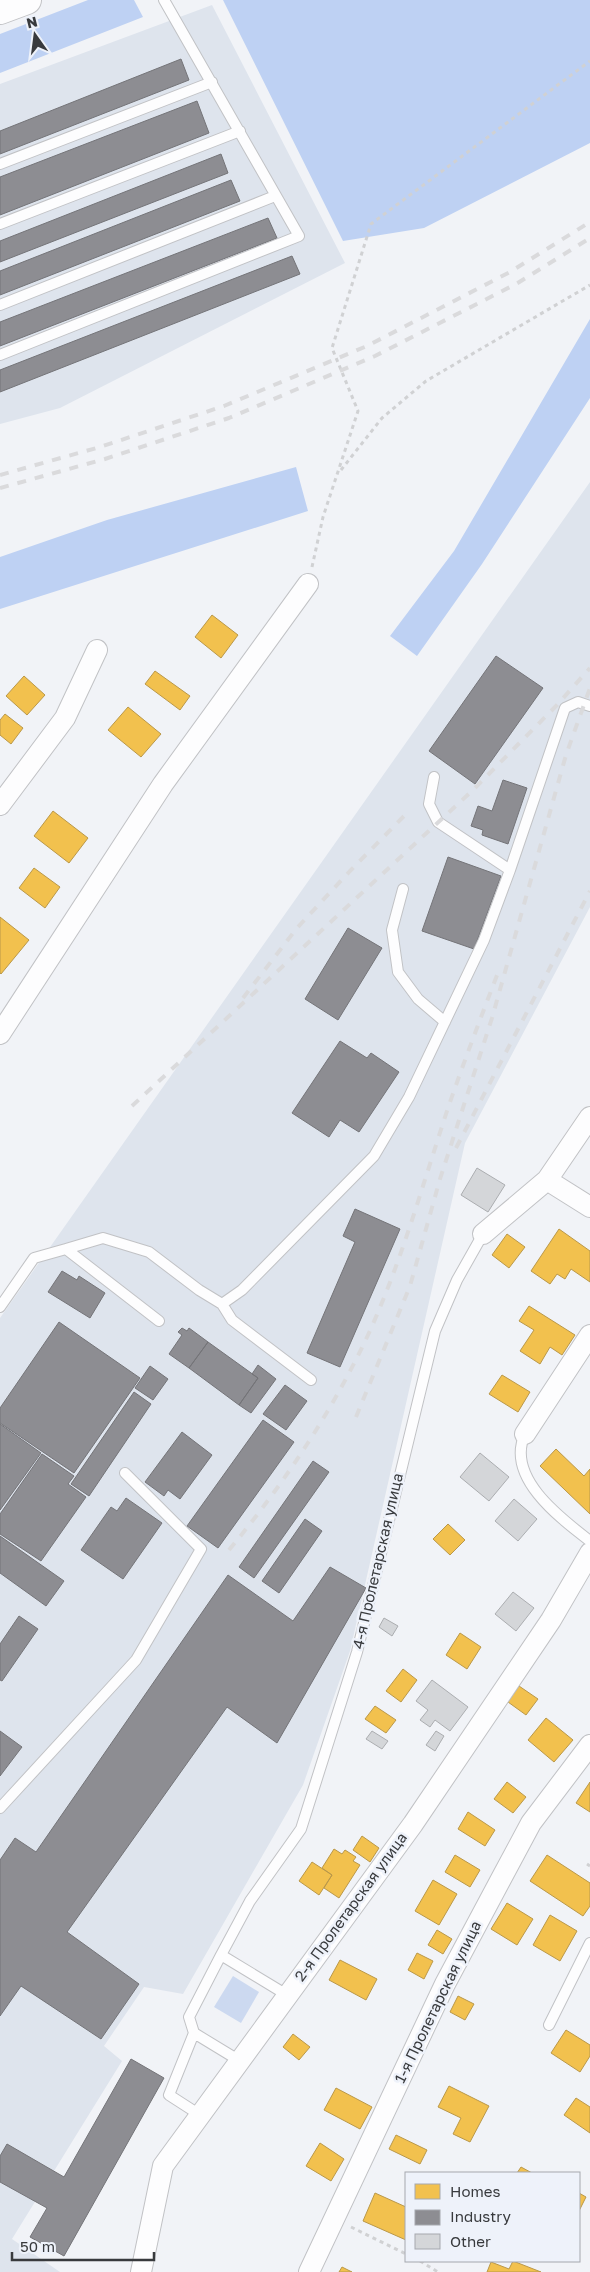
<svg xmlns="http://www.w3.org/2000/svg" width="590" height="2272" font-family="'Golos Text',sans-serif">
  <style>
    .built { fill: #dee4ed }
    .green { fill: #ccd9f0 }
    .forest { fill: #bed1f3 }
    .homes { fill: #f2c14e; stroke: #ba9849 }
    .industry { fill: #8d8d92; stroke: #747478 }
    .building { fill: #d4d6d9; stroke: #abadb0 }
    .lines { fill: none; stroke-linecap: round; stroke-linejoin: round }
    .lane-casing { stroke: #c1c2c5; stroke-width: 12 }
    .street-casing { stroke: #c1c2c5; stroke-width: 22 }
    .secondary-casing { stroke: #c1c2c5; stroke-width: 30 }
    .path { stroke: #d0d1d3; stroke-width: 3; stroke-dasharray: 4 4; stroke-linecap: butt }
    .lane { stroke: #fdfdfe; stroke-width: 10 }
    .street { stroke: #fdfdfe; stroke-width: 20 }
    .secondary { stroke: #fdfdfe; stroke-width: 28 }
    .rail { stroke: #dadadc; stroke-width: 4; stroke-dasharray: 9 9; stroke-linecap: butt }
    .labels { text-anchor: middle; stroke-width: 5; stroke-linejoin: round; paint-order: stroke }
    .street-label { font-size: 15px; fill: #383a3d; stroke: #eef2fa }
  </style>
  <rect width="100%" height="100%" fill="#f1f3f7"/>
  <!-- built -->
  <path class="built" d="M212,5L345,263L60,408L0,424V84Z
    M590,482V907L465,1143L350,1651L303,1785L183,1994L144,1987L104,2046L122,2061L12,2239L60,2272H0V1318Z"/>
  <!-- green -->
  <path class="green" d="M233,1976L259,1992L241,2023L214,2007Z"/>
  <!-- forest -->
  <path class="forest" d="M88,0H134L143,17L0,73V34Z
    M223,0H590V143L424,228L343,241Z
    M590,319V398L482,564L417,656L390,636L454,551Z
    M296,467L308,511L0,609V557L107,520Z"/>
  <!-- homes -->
  <path class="homes" d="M212,615L238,635L221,658L195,637Z
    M155,671L190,696L180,710L145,684Z
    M24,676L45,695L27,715L6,696Z
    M128,707L161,734L141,757L108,730Z
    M5,714L23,728L11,744L0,735V720Z
    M53,811L88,838L69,863L34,836Z
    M34,868L60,887L45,908L19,888Z
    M0,917L29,940L1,974L0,973Z
    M559,1229L590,1251V1282L571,1269L565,1279L557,1274L550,1284L531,1271Z
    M507,1234L525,1247L509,1268L492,1255Z
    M529,1306L575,1335L562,1355L550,1347L540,1364L520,1351L534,1330L519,1321Z
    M502,1375L530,1392L518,1412L489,1394Z
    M556,1449L584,1476L590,1469V1514L540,1466Z
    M448,1524L465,1540L450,1555L433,1539Z
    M460,1633L481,1647L467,1669L446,1655Z
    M403,1669L417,1680L401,1702L386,1691Z
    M519,1686L538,1699L526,1715L508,1702Z
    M375,1706L396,1720L386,1733L365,1719Z
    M546,1718L573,1740L554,1762L528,1740Z
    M507,1782L526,1797L513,1813L494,1799Z
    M590,1782V1812L576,1803Z
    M468,1812L495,1830L485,1846L458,1829Z
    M362,1836L379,1848L370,1862L353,1850Z
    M334,1849L342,1854L345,1850L356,1857L353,1861L360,1865L339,1898L324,1888L332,1875L322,1868Z
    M455,1855L480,1870L470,1887L445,1872Z
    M547,1855L590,1883V1906L583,1916L530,1881Z
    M312,1862L332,1875L319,1895L299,1881Z
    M433,1880L457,1894L439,1925L415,1911Z
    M507,1903L533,1919L517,1945L491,1929Z
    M550,1915L577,1931L560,1961L533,1945Z
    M437,1930L452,1939L443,1954L428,1945Z
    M417,1953L433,1961L424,1979L408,1970Z
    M340,1960L377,1979L366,2000L329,1980Z
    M458,1996L474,2004L465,2020L450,2012Z
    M566,2030L590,2045V2056L580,2072L551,2053Z
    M293,2034L310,2047L299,2060L283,2047Z
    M449,2086L489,2106L470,2142L453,2134L461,2118L438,2107Z
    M336,2088L372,2107L360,2129L324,2110Z
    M576,2098L590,2107V2133L564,2115Z
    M396,2135L427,2150L420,2164L389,2149Z
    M320,2143L344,2159L331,2181L306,2166Z
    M521,2167L532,2173H517Z
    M375,2193L406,2207V2240L363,2221Z
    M579,2193L586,2197L579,2211Z
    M513,2261L541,2272H487L491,2262L509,2269Z
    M342,2267L352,2272H339Z"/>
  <!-- industry -->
  <path class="industry" d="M181,59L189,80L0,154V131Z
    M197,101L209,133L0,215V177Z
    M221,154L228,173L0,262V241Z
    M231,180L240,201L0,295V271Z
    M268,218L277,238L0,346V322Z
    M292,256L300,274L0,392V370Z
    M496,656L543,688L475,784L429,751Z
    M503,780L527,788L508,844L482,835L483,830L471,826L478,806L492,811Z
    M448,857L501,876L474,949L422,931Z
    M348,928L382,948L338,1020L305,999Z
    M340,1041L367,1058L371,1053L399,1072L359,1132L340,1120L329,1137L292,1113Z
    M355,1209L400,1229L340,1367L307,1353L355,1242L343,1236Z
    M62,1271L77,1280L79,1276L105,1293L90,1318L48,1292Z
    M59,1322L140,1378L74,1473L0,1423V1408Z
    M182,1328L187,1331L189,1328L208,1342L189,1368L169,1354L182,1335L178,1332Z
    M208,1342L258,1378L239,1405L189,1368Z
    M258,1365L276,1379L251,1413L239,1405L258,1378L252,1374Z
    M150,1366L168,1379L153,1400L135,1388Z
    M285,1385L307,1401L286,1430L263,1414Z
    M134,1392L151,1404L89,1496L71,1484Z
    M263,1420L294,1442L218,1548L187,1526Z
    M0,1424L41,1453L0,1510Z
    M182,1432L212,1455L180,1499L168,1490L164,1496L145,1482Z
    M42,1454L74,1476L68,1484L86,1497L41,1561L0,1534V1514Z
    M313,1461L329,1472L254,1578L239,1567Z
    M126,1498L162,1523L123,1579L81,1550L111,1507L117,1511Z
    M305,1519L322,1531L279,1593L262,1581Z
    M0,1536L64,1581L46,1606L0,1573Z
    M330,1567L366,1588L277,1743L227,1707L67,1932L139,1984L101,2039L21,1986L0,2016V1860L15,1838L36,1852L228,1575L293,1621Z
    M19,1616L38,1629L2,1681L0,1680V1644Z
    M0,1731L22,1747L0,1776Z
    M131,2059L164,2078L64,2256L30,2237L47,2208L0,2182V2156L7,2144L64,2177Z"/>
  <!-- building -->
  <path class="building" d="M477,1168L505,1185L488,1212L461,1195Z
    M480,1453L509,1477L489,1501L460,1477Z
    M514,1499L537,1519L518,1541L495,1521Z
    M513,1592L534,1608L516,1631L495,1614Z
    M384,1618L398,1626L392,1636L379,1627Z
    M432,1680L468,1707L450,1731L435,1720L430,1727L420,1720L428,1710L416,1701Z
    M372,1731L388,1741L382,1749L366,1739Z
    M436,1731L444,1736L435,1751L426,1745Z"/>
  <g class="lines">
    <!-- lane casing -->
    <g class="lane-casing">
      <path id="lane" d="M0,164L212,82
        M0,224L240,131
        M0,305L275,196
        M0,355L299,236L164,0
        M510,870L565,708L578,702L590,706
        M403,889L392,930L398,972L418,999L445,1022
        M66,1249L103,1238L149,1252L199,1290L222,1304L242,1290L374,1156L409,1097L484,940L510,870L438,822L429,804L434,777
        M222,1304L232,1320L311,1380
        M0,1307L34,1258L66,1249L159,1321
        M525,1434C505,1477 560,1518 590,1541
        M0,1808L136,1660L201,1549L125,1473
        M287,1995L221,1955L250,1901L301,1829L357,1652L435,1331L457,1280L483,1234
        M549,2025L590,1943
        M194,2033L240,2061
        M200,2115L169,2095L194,2033L189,2017L221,1955"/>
    </g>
    <!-- street casing -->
    <g class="street-casing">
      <path id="street" d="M0,805L65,718L97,650
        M0,1034L163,784L308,584
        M547,1180L590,1207
        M483,1234L547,1180L590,1117
        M525,1434L590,1335
        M141,2272L163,2166L413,1824L551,1620L590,1553
        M309,2272L445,1984L501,1879L531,1823L590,1745"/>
    </g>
    <!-- secondary casing -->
    <g class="secondary-casing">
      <path id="secondary" d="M0,10L27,0"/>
    </g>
    <!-- path -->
    <path class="path" d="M341,470L382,418L426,381L590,285
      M312,567L323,517L358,411L332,348L371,224L590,61
      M587,1864L590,1866
      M351,2227L406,2254
      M420,2261L438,2272"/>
    <!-- lane -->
    <use href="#lane" class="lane"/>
    <!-- street -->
    <use href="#street" class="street"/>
    <!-- secondary -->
    <use href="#secondary" class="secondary"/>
    <!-- rail -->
    <path class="rail" d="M0,475L100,447L224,406L367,346L510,272L590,222
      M0,488L105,459L229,418L375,356L516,284L590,238
      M243,998L297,928L350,871L406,814
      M132,1106L473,790L557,705L590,668
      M456,1148L590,891
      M356,1417L410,1286L440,1179L492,1018L566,755L590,688
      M229,1550C283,1485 332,1412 368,1335C401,1263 422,1187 447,1111C463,1064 481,1017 499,970"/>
  </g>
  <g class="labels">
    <!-- street labels -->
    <g class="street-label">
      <text transform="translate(378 1561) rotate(-77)" y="5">4-я Пролетарская улица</text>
      <text transform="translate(351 1907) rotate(-54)" y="5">2-я Пролетарская улица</text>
      <text transform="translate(438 2002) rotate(-64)" y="5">1-я Пролетарская улица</text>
    </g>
  </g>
  <!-- legend -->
  <rect x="405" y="2172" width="175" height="90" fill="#eef2fa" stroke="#a5a8ae"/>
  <rect x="415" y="2184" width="25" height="15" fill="#f2c14e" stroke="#a5a8ae"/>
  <text x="450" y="2197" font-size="15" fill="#383a3d">Homes</text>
  <rect x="415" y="2210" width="25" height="15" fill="#8d8d92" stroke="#a5a8ae"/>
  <text x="450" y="2222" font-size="15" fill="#383a3d">Industry</text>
  <rect x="415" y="2234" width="25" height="15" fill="#d4d6d9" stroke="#a5a8ae"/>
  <text x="450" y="2247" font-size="15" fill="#383a3d">Other</text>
  <!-- north arrow -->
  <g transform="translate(35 35) rotate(346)" stroke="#eef2fa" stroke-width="4" paint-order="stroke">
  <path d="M0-4L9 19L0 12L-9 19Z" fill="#383a3d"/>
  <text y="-8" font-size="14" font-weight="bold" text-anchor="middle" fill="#383a3d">N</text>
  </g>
  <!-- scale -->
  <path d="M12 2252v8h142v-8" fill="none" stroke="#383a3d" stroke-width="2.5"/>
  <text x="20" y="2252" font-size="15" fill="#383a3d" stroke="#eef2fa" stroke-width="4" paint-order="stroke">50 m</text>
</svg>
